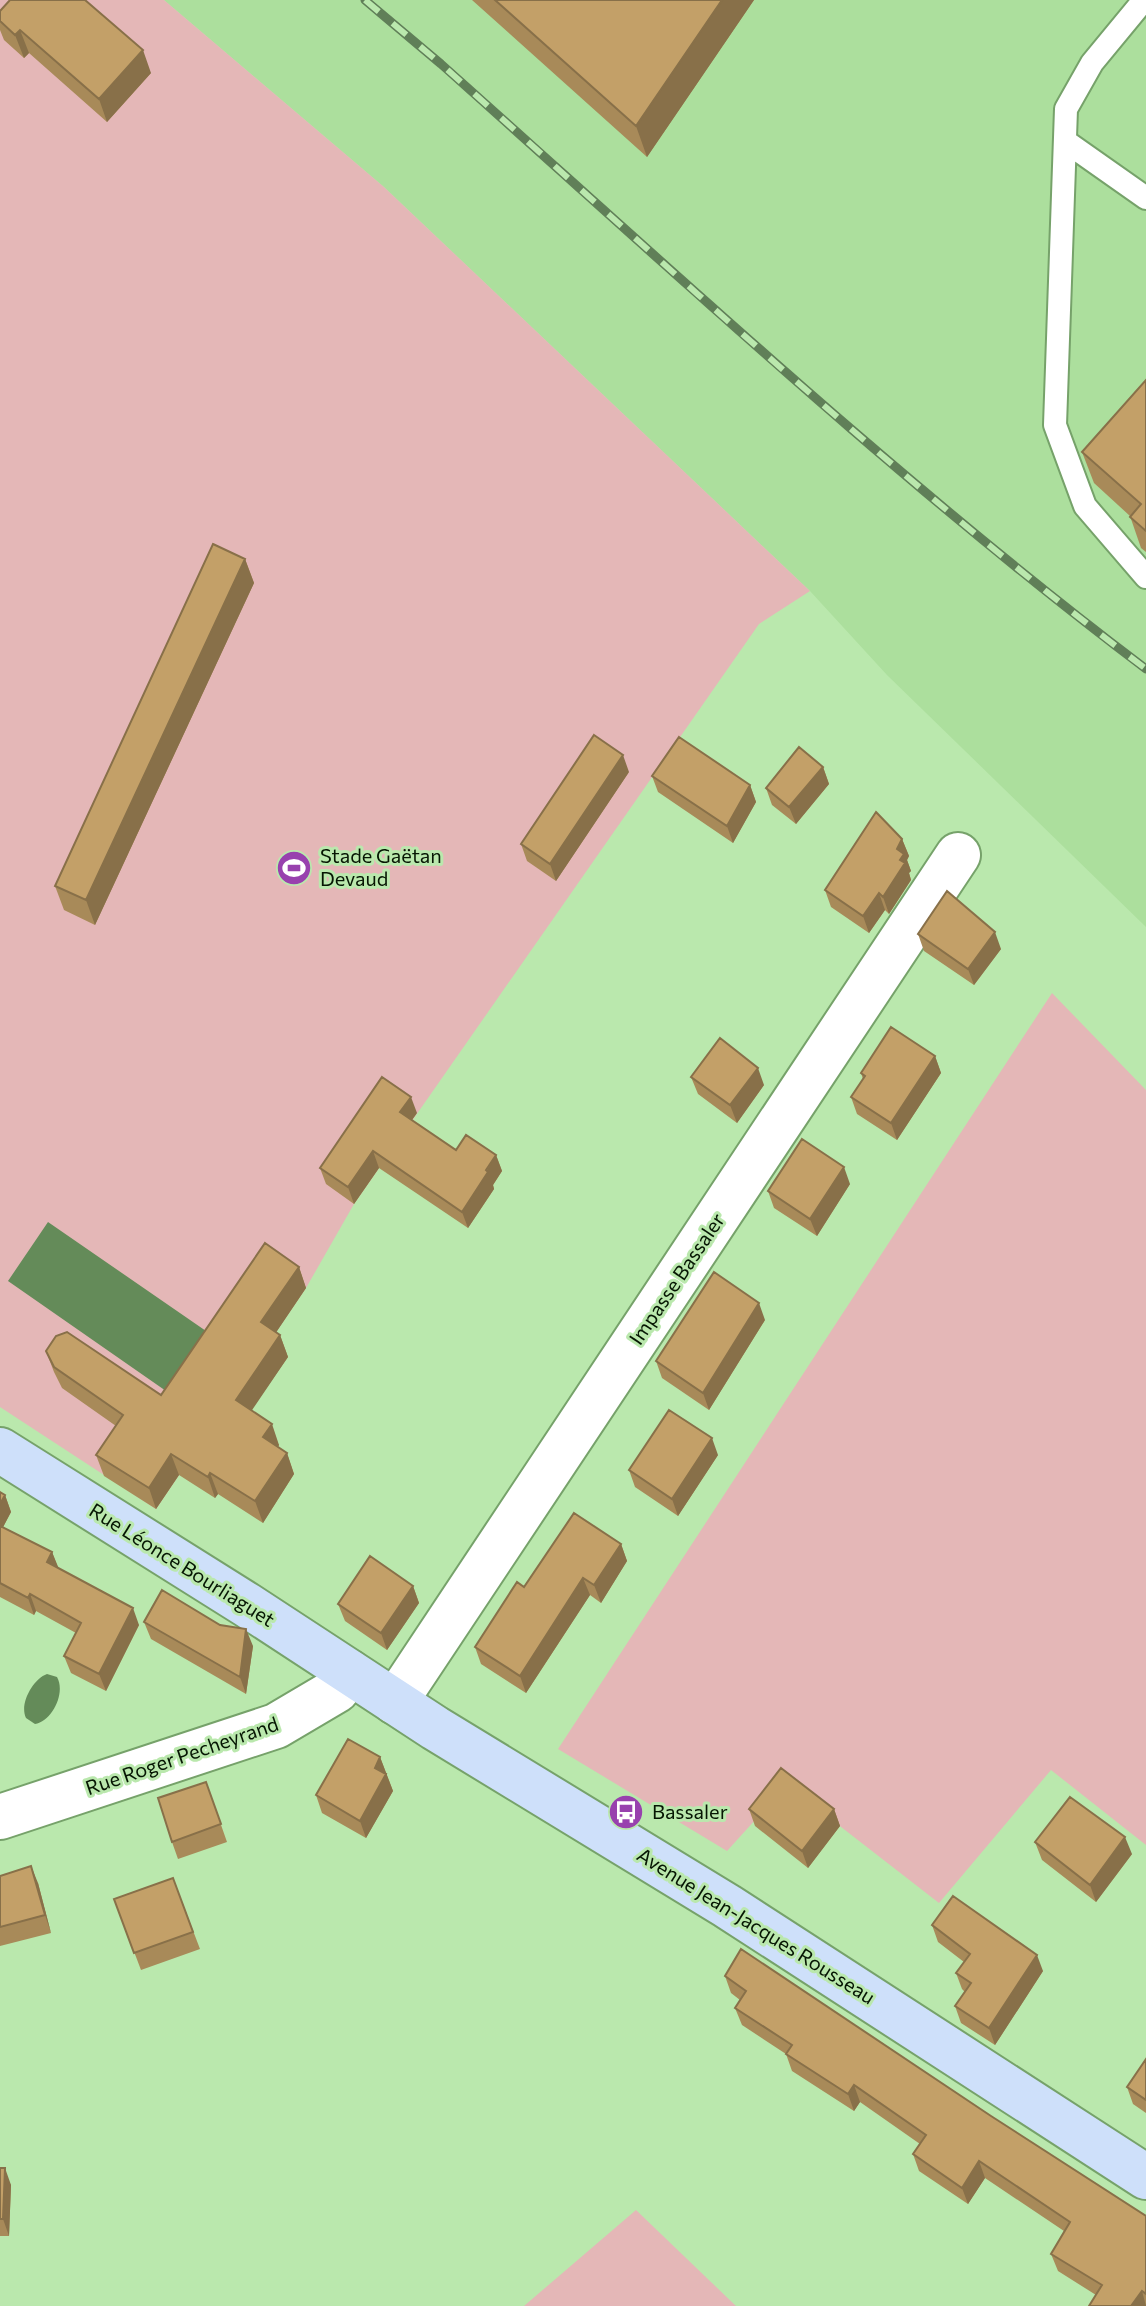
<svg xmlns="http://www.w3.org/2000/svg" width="1146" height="2306" font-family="Commissioner,sans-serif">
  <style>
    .built { fill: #acdf9d }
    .green { fill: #e4b7b7 }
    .water { fill: #648b59 }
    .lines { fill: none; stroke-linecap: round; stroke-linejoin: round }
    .lane-casing { stroke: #76a26a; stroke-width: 26 }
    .street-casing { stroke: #76a26a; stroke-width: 48 }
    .secondary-casing { stroke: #76a26a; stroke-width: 48 }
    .lane { stroke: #fff; stroke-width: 22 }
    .street { stroke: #fff; stroke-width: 44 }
    .secondary { stroke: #cee0fa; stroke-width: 44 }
    .rail-casing { stroke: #607f58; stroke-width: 9 }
    .rail { stroke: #bae8ad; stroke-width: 6; stroke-dasharray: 18; stroke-linecap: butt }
    .wall { fill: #a88a59 }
    .shaded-wall { fill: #887049 }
    .building { fill: #c3a068; stroke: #887049; stroke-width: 2 }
    .labels { text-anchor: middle; stroke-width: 6; stroke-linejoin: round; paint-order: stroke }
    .poi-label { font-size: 20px; fill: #061603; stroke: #bae8ad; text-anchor: start }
    .street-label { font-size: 20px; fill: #061603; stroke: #bae8ad }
  </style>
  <rect width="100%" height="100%" fill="#bae8ad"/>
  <!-- built -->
  <path class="built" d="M164,0H1146V927L887,675L810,591L384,187Z"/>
  <!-- green -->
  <path class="green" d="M0,0H164L384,187L810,591L759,624L354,1204L306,1288L156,1509L0,1407Z
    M1052,993L1146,1090V1845L1051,1770L939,1903L787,1785L727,1851L558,1749Z
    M636,2210L736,2306H524Z"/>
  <!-- water -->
  <path class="water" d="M48,1222L206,1331L166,1391L8,1281Z
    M47,1674L57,1677C66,1693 52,1721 35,1724L26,1718C19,1704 33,1679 47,1674Z"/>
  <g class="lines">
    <!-- lane casing -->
    <g class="lane-casing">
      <path id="lane" d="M1144,0L1092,63L1066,109L1055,425L1085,506L1146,577
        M1065,141L1146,198"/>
    </g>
    <!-- street casing -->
    <g class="street-casing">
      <path id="street" d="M395,1702L958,855
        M0,1817L276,1726L337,1690L349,1672"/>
    </g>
    <!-- secondary casing -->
    <g class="secondary-casing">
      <path id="secondary" d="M0,1450L247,1605L435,1728L727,1906L1146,2177"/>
    </g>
    <!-- lane -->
    <use href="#lane" class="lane"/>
    <!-- street -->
    <use href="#street" class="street"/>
    <!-- secondary -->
    <use href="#secondary" class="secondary"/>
    <!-- rail casing -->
    <g class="rail-casing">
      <path id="rail" d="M365,0L441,64C672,270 899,482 1146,669"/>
    </g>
    <!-- rail -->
    <use href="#rail" class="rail"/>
  </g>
  <!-- wall -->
  <path class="wall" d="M472,0H754L647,157Z
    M0,11L151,73L107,122L29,53L24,58L4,40L0,30Z
    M1146,380V552L1141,548L1130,516L1094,483L1082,452Z
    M245,559L254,583L95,925L64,910L55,886Z
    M823,767L829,784L796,824L772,805L766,788Z
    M629,772L556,881L527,861L521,844Z
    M652,776L750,785L756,802L733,843L658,792Z
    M902,839L909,856L907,860L911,871L909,873L911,880L889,914L885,910L869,933L831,907L825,890Z
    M918,934L1001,949L974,985L924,951Z
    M935,1056L941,1073L897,1140L857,1114L851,1097L863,1079L861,1073Z
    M691,1077L764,1085L737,1123L698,1094Z
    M417,1113L412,1120L456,1150L496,1155L502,1171L493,1185L494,1189L468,1228L379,1168L354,1204L326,1184L320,1168Z
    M850,1184L817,1236L774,1208L768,1191Z
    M299,1267L306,1288L276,1332L280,1335L288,1357L251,1410L279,1445L278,1447L287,1453L294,1474L263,1523L218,1494L215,1498L179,1475L156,1509L104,1476L96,1455L116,1426L62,1388L54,1372L46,1351L161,1395Z
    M765,1320L709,1410L662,1378L656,1361Z
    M718,1455L678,1516L635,1487L629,1470Z
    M0,1492L5,1495L11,1512L3,1527L52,1552L58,1568L139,1625L106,1691L71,1673L64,1656L76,1633L36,1611L34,1615L0,1597Z
    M621,1544L627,1561L601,1603L590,1595L526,1693L481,1664L475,1647L524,1587Z
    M413,1586L419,1603L387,1650L345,1621L338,1604Z
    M144,1622L253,1646L246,1694L151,1639Z
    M380,1757L393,1791L366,1838L322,1813L316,1795Z
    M206,1782L227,1842L178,1859L172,1842Z
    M749,1809H834L840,1826L808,1868L755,1826Z
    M1035,1842L1132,1854L1096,1902L1042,1860Z
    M0,1876L38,1883L51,1933L0,1946Z
    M173,1878L200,1949L141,1970L114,1899Z
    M932,1925L1043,1971L995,2045L961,2023L955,2006L965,1992L962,1989L956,1973L964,1962L938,1942Z
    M725,1976L991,2116L1146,2216V2306L1096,2295L1058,2271L1051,2254L1064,2231L985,2178L968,2204L919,2171L913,2154L920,2144L860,2102L854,2111L792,2071L786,2054L742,2025L735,2008L740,2000L731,1993Z
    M1146,2059V2113L1133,2104L1127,2087Z
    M0,2168L11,2185L9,2236H0Z"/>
  <!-- shaded-wall -->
  <path class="shaded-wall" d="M722,0H754L647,157L636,126Z
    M20,30L29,53L24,58L15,35Z
    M143,50L151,73L107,122L99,99Z
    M245,559L254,583L95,925L86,900Z
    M623,755L629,772L556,881L550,864Z
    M823,767L829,784L796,824L789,807Z
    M750,785L756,802L733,843L727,826Z
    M902,839L909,856L907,860L911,871L909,873L911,880L889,914L883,897L897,849Z
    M879,893L885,910L869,933L863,916Z
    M995,932L1001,949L974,985L968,969Z
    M935,1056L941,1073L897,1140L891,1123Z
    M758,1068L764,1085L737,1123L730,1105Z
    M411,1097L417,1113L406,1128L400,1112Z
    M373,1151L379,1168L354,1204L348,1187Z
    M496,1155L502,1171L493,1185L494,1189L468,1228L462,1212Z
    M844,1167L850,1184L817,1236L810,1219Z
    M299,1267L306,1288L269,1343L261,1322Z
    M759,1303L765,1320L709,1410L703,1393Z
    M280,1335L288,1357L244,1422L236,1400Z
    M272,1424L279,1445L270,1459L263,1437Z
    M712,1438L718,1455L678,1516L672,1499Z
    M287,1453L294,1474L263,1523L255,1501Z
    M171,1454L179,1475L156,1509L149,1488Z
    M210,1473L218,1494L215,1498L208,1477Z
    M5,1495L11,1512L0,1533V1504Z
    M621,1544L627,1561L601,1603L594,1585Z
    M52,1552L59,1569L47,1562Z
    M583,1578L590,1595L526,1693L520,1676Z
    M413,1586L419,1603L387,1650L381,1633Z
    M30,1594L36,1611L34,1615L28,1598Z
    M133,1608L139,1625L106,1691L99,1674Z
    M246,1629L253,1646L246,1694L240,1677Z
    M380,1757L393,1791L366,1838L360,1821L375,1768Z
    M834,1809L840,1826L808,1868L802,1851Z
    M1125,1837L1132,1854L1096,1902L1090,1885Z
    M31,1866L38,1883L51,1933L45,1915Z
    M1037,1955L1043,1971L995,2045L989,2028Z
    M854,2085L860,2102L854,2111L848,2094Z
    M979,2161L985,2178L968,2204L962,2188Z
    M5,2168L11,2185L9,2236L3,2219Z
    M1142,2291L1146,2306H1131Z"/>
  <!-- building -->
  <path class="building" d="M10,0H85L143,50L99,99L20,30L15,35L0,21V11Z
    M495,0H722L636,126Z
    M1146,380V531L1130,517L1141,504L1082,452Z
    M213,544L245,559L86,900L55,886Z
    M594,735L623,755L550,864L521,844Z
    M679,737L750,785L727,826L652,776Z
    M799,747L823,767L789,807L766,788Z
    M876,812L902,839L897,849L904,854L900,860L905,863L883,897L879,893L863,916L825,890Z
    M947,891L995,932L968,969L918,934Z
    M891,1027L935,1056L891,1123L851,1097L865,1076L861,1073Z
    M720,1038L758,1068L730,1105L691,1077Z
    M382,1077L411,1097L400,1112L456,1150L466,1135L496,1155L486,1170L488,1172L462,1212L373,1151L348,1187L320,1168Z
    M802,1139L844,1167L810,1219L768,1191Z
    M265,1243L299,1267L261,1322L280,1335L236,1400L272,1424L263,1437L287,1453L255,1501L210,1473L208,1477L171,1454L149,1488L96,1455L123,1415L54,1367L46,1351L56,1336L67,1332L161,1395Z
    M714,1272L759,1303L703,1393L656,1361Z
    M669,1410L712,1438L672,1499L629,1470Z
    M0,1492L5,1495L0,1504Z
    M574,1513L621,1544L594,1585L583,1578L520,1676L475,1647L517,1582L524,1587Z
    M0,1526L52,1552L47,1562L133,1608L99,1674L64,1656L81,1623L30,1594L28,1598L0,1583Z
    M370,1556L413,1586L381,1633L338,1604Z
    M162,1590L220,1625L246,1629L240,1677L144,1622Z
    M348,1739L380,1757L375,1768L386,1774L360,1821L316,1795Z
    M781,1768L834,1809L802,1851L749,1809Z
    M206,1782L221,1824L172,1842L158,1798Z
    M1070,1797L1125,1837L1090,1885L1035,1842Z
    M31,1866L45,1915L0,1927V1876Z
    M173,1878L193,1932L134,1953L114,1899Z
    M953,1896L1037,1955L989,2028L955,2006L971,1983L956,1973L970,1954L932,1925Z
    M741,1949L991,2116L1146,2216V2294L1142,2291L1131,2306H1089L1102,2285L1051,2254L1070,2222L979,2161L962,2188L913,2154L926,2135L854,2085L848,2094L786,2054L792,2045L735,2008L746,1991L725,1976Z
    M1146,2059V2100L1127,2087Z
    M0,2168H5L3,2219H0Z"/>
  <!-- icons -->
  <defs>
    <g id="stadium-disc" transform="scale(1.8)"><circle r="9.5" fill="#9841ae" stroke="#bae8ad"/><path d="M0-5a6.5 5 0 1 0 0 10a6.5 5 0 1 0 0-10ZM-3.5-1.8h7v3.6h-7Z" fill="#fff"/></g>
    <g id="bus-disc" transform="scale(1.8)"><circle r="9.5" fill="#9841ae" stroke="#bae8ad"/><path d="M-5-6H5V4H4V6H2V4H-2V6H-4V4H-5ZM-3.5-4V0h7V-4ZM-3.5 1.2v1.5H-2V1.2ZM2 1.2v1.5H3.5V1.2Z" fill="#fff"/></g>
  </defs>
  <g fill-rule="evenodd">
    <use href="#stadium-disc" x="294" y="868"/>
    <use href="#bus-disc" x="626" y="1812"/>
  </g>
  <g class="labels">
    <!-- poi labels -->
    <g class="poi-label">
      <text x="320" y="863">Stade Gaëtan<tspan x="320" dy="23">Devaud</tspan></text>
      <text x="652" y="1819">Bassaler</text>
    </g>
    <!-- street labels -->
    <g class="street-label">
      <text transform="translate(677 1279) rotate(-56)" y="7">Impasse Bassaler</text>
      <text transform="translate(182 1565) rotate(32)" y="7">Rue Léonce Bourliaguet</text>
      <text transform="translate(182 1756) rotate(-19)" y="7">Rue Roger Pecheyrand</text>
      <text transform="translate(756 1926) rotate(32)" y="7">Avenue Jean-Jacques Rousseau</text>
    </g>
  </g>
</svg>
